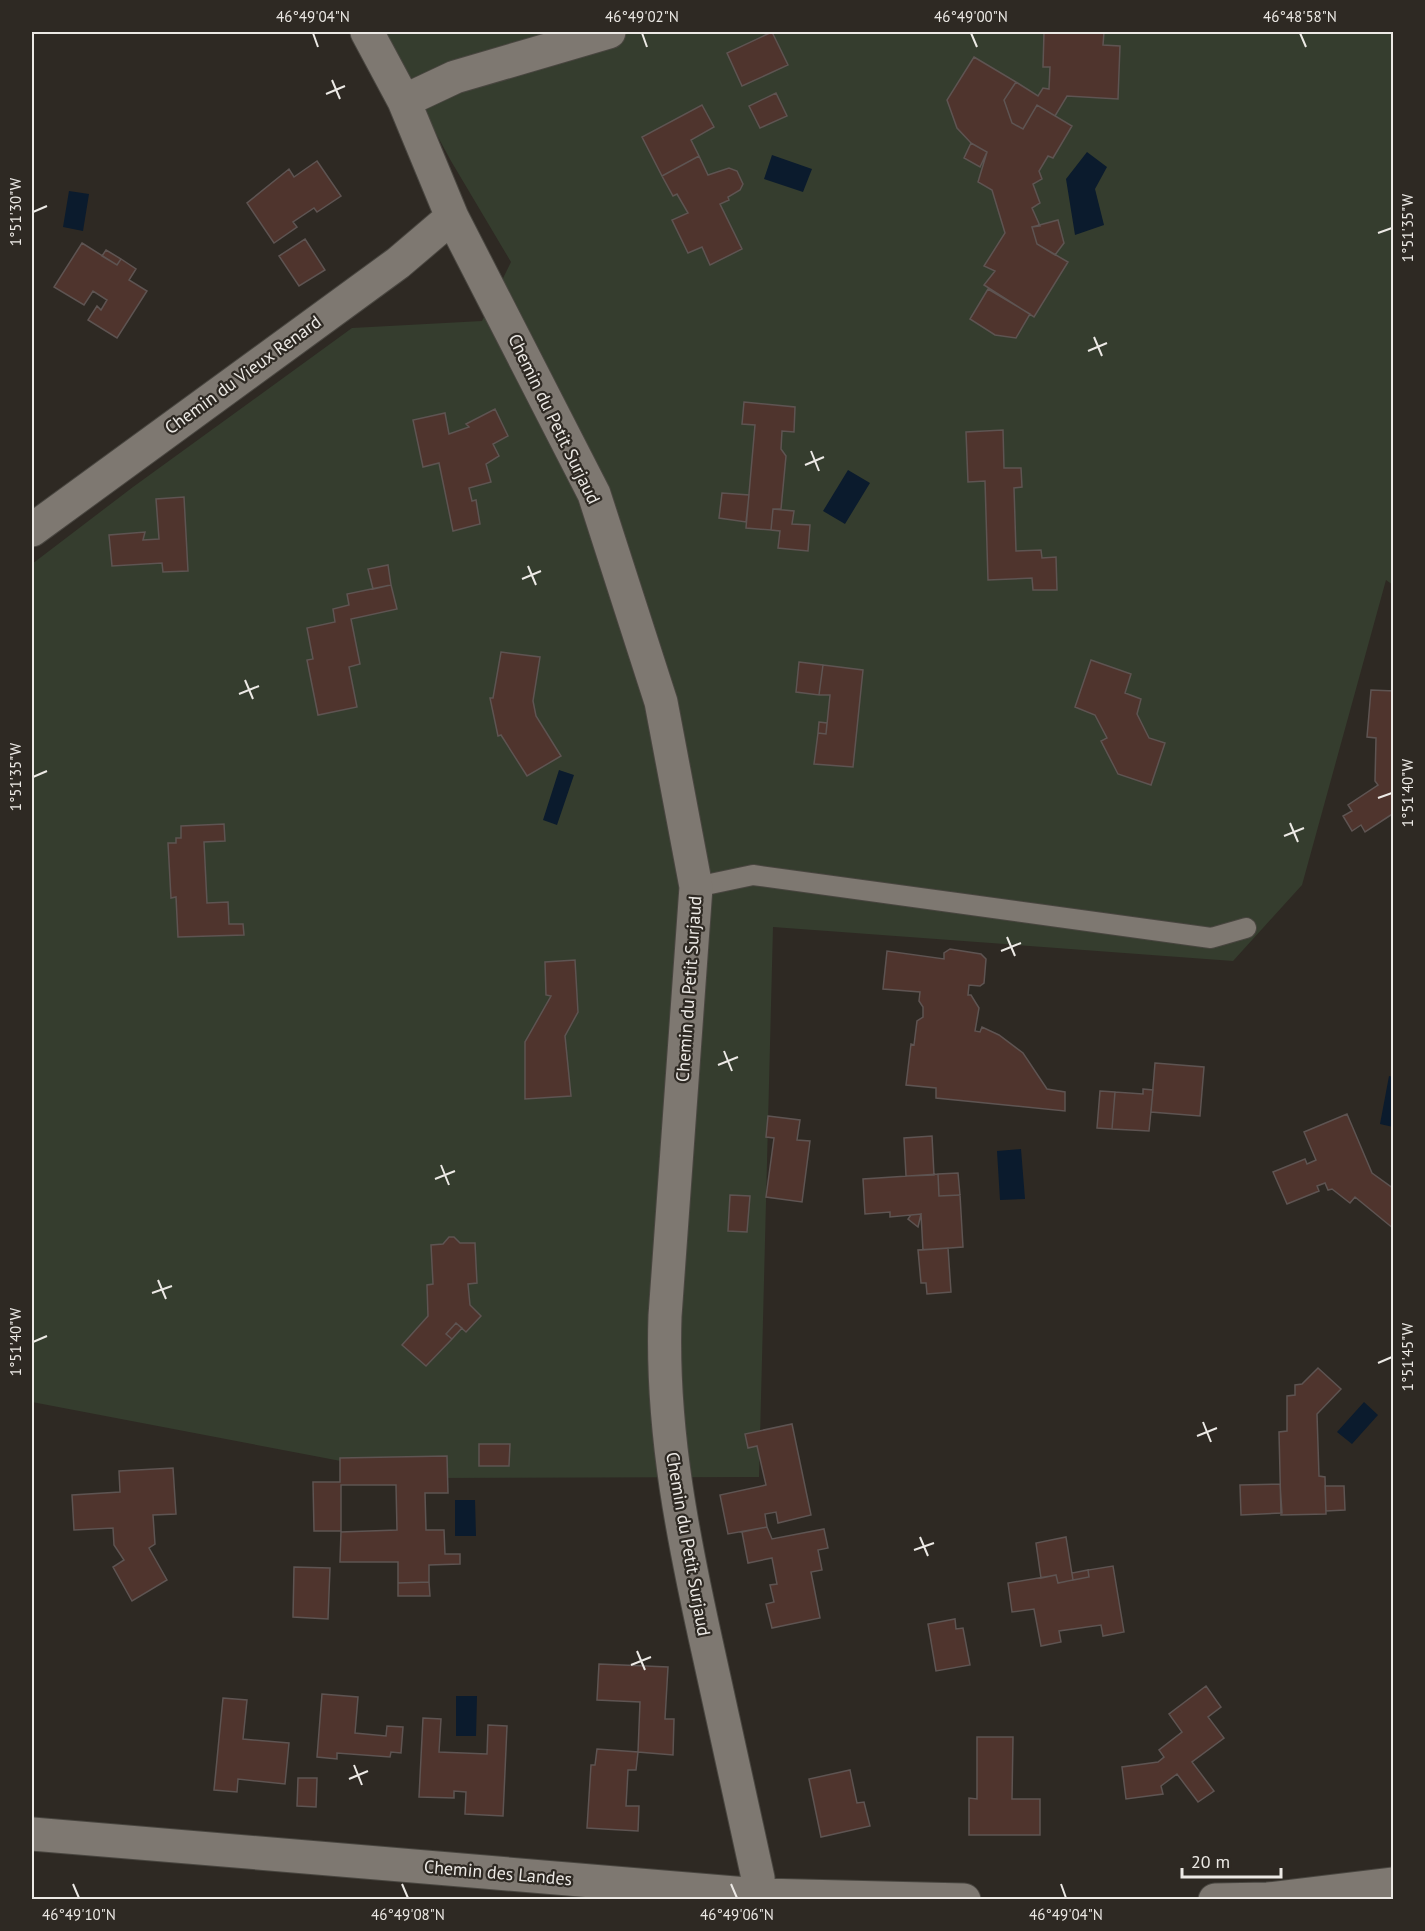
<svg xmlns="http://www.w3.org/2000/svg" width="1425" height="1931" font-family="'PT Sans',sans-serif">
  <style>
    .green { fill: #353d2e }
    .water { fill: #0b1b2d }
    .building { fill: #4f342d; stroke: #5e5452; stroke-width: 1.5 }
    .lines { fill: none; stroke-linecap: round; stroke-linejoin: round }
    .lane-casing { stroke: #494640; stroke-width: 22 }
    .street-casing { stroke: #494640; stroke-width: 35 }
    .lane { stroke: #7e7871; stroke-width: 20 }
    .street { stroke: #7e7871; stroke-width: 33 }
    .ticks { fill: none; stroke: #ece9e5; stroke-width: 2 }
    .labels { text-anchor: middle; stroke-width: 4.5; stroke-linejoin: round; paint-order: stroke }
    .street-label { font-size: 18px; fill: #ece9e5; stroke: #2e2923 }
    .neatline { fill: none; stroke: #ece9e5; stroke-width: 2 }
    .ticks-label { font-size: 15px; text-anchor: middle; fill: #ece9e5 }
  </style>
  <rect width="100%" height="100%" fill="#2e2923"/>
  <!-- green -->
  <path class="green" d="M381,32H1393V585L1386,580L1302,885L1233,961L773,927L759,1477L430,1478L32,1402V564L133,487L352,328L482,321L511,262L451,161Z"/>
  <!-- water -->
  <path class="water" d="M1087,152L1107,167L1095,189L1104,225L1075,235L1066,179Z
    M772,155L812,169L803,192L764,179Z
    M69,191L89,194L83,231L63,227Z
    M848,470L870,483L845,524L823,511Z
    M559,770L574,775L557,825L543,820Z
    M1389,1076L1393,1077V1127L1380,1124Z
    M1021,1149L1025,1199L1000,1200L997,1151Z
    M1364,1402L1378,1415L1352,1444L1337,1432Z
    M455,1500H475L476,1536H455Z
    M456,1696H477L476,1736H456Z"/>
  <!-- building -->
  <path class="building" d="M772,32L788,65L742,86L727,53Z
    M1044,32H1104L1103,45L1120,46L1118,99L1067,96L1055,116L1037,105L1023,129L1012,123L1004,100L1016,82L1038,96L1043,88L1049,89L1050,67H1043Z
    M974,57L1016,82L1004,100L1012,123L1023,129L1037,105L1072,126L1053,158L1048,156L1039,171L1042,179L1033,184L1040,203L1032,208L1040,226L1032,227L1037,244L1068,262L1034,317L984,285L995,271L984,266L1005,233L992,190L978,182L987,152L971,143L957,128L947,100Z
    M776,93L787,116L760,128L749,106Z
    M702,105L714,127L691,140L699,156L662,176L642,137Z
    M971,143L987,152L980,167L964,158Z
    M699,156L708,175L729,168L737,171L743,184L740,190L728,197L729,200L720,204L742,249L710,265L702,247L688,253L672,220L688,213L677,194L673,196L662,176Z
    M317,161L341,196L317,212L314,208L293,222L297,227L274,243L247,203L289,169L294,177Z
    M1058,220L1064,243L1055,255L1037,244L1032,227Z
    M305,239L325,270L299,286L279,256Z
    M82,243L117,265L121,259L136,269L129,280L147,291L117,338L88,320L97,306L101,310L107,300L93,291L84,305L54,287Z
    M106,250L121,259L117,265L102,256Z
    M988,289L1030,314L1016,338L995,335L970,319Z
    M744,402L795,407L794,432L782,431L781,449L786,456L781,509H773L771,530L746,528L755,425L742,424Z
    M495,409L508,436L493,444L499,456L486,464L491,482L469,488L472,501L476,500L480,524L453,531L439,463L423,467L413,420L445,413L449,434L469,427L466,424Z
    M1003,430L1004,468H1021L1022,487L1014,488L1016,551L1041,550L1042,558L1056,557L1057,590H1033L1032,578L988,580L985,481L968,482L966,432Z
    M722,493L749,495L746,522L719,518Z
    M184,497L188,571L163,572L162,563L112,566L109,535L145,532L143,540L159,539L156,499Z
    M773,509L794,511L792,524L810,525L808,551L778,548L780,531L771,530Z
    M388,565L391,585L373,589L368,569Z
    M391,585L397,609L351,619L360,664L349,667L357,707L318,715L307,660L313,659L307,628L335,622L333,609L349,605L347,594Z
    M501,652L540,657L533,701L536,716L561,756L527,776L501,735L498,736L490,698H493Z
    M1091,660L1131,674L1125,693L1141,699L1137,714L1149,738L1165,743L1151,785L1118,774L1101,741L1107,738L1095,715L1075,707Z
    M799,662L823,665L819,695L796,692Z
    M823,665L863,670L853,767L814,764L818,733L826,734L830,695H819Z
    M1371,690L1394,691V813L1365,832L1361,825L1352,831L1343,816L1352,811L1348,805L1378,785L1375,781L1376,738L1367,737Z
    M819,722L827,723L826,734L818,733Z
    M224,824L225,841L204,842L207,903L228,902L229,924H243L244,935L178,937L176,897L171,898L168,843H176V838H181V826Z
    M950,949L981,954L986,959L984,983L980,986L969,985L968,995H971L979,1008L975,1031L980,1032L982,1027L999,1035L1023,1053L1047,1089L1065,1092V1111L936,1098V1088L906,1085L911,1044L914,1045L917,1021L923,1017V1007L919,1001L920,992L883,989L887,951L944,959V953Z
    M575,960L578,1012L565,1036L571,1096L525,1099V1042L551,996L546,995L545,962Z
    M1155,1063L1204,1067L1200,1116L1151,1112Z
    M1143,1089L1153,1090L1149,1131L1112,1129L1115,1092L1143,1094Z
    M1100,1091L1115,1092L1112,1129L1097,1128Z
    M1347,1114L1372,1173L1394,1189V1229L1355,1197L1350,1203L1332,1189L1328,1190L1325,1183L1317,1186L1319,1191L1287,1204L1273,1172L1305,1159L1307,1164L1316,1160L1304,1132Z
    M768,1116L800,1120L797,1140L810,1141L802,1202L766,1197L774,1138L766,1137Z
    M932,1136L934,1175L906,1176L904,1138Z
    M958,1173L960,1195L939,1196L938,1174Z
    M938,1174L939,1196L960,1195L963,1247L923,1250L921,1214L890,1217V1212L865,1214L863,1179Z
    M730,1195L750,1196L747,1232L728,1231Z
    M921,1214L918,1227L908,1219L911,1215Z
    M449,1237H454L460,1243H475L477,1283L468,1284L470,1305L481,1316L466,1332L456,1323L446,1334L452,1339L426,1366L402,1345L428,1316L427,1285L433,1284L431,1245L443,1244Z
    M948,1248L951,1292L927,1294L926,1283H921L918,1250Z
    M456,1323L462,1328L452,1339L446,1334Z
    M1318,1368L1341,1389L1317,1414L1319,1476L1325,1477L1326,1514L1281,1515L1279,1432L1287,1431V1396L1295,1395V1385L1302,1384Z
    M792,1424L811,1515L778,1523L776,1512L765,1514L767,1527L728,1534L720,1495L766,1485L757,1446L748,1448L745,1434Z
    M479,1444H510L509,1466H479Z
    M447,1456L448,1493H425L426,1530H444L445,1554H460V1564L429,1565V1582L398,1583V1562H340L341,1532L397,1530L396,1485H341V1531H314L313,1482H340V1458Z
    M173,1468L176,1514L153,1515L155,1544L149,1548L167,1580L132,1601L113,1567L124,1560L114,1545L113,1528L74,1530L72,1495L120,1492L119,1471Z
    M1280,1484L1282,1513L1241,1515L1240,1485Z
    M1325,1486H1344L1345,1510L1326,1511Z
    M767,1527L772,1539L824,1529L828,1548L818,1550L822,1570L811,1572L820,1618L772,1628L766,1604L774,1602L770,1585L777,1584L772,1558L748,1563L742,1532Z
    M1066,1537L1073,1580L1058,1583L1056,1575L1041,1578L1036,1543Z
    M1113,1566L1124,1632L1103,1636L1101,1625L1059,1631L1061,1642L1041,1646L1034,1609L1012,1612L1008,1583L1056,1575L1058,1583L1089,1577L1088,1570Z
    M294,1567L330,1568L328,1619L293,1617Z
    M1088,1570L1089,1577L1073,1580L1072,1573Z
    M429,1582L430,1596H398V1583Z
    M955,1619L956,1629L963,1628L970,1665L936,1671L928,1624Z
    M599,1664L668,1667L665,1719H674L673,1755L638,1752L640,1702L597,1700Z
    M1206,1686L1221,1707L1208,1717L1224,1738L1192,1762L1214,1791L1198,1802L1177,1774L1161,1786L1163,1794L1126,1799L1122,1767L1158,1762L1164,1757L1159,1750L1182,1732L1169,1714Z
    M322,1694L358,1697L355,1733L386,1736L387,1726L403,1727L401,1753L391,1752L390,1757L337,1753V1759L317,1757Z
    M223,1698L247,1700L243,1739L289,1743L285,1784L238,1779L237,1792L214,1790Z
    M423,1718L441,1719L439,1752L487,1754L488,1725L507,1726L503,1816L465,1814L466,1792L454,1791V1798L419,1797Z
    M977,1737H1013L1012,1799H1040V1835H969V1798L977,1799Z
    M597,1749L638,1752L636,1770H628L626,1806H639L638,1831L587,1828L591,1765H595Z
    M850,1770L857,1803L864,1802L870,1826L821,1837L809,1779Z
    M298,1778H317L316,1807L297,1806Z"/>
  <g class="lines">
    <!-- lane casing -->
    <g class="lane-casing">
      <path id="lane" d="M696,887L753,875L1211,938L1246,928"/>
    </g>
    <!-- street casing -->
    <g class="street-casing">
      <path id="street" d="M367,32L404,101L452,217L594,494L661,702L696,887L665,1316C661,1432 684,1543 709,1655C725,1730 742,1804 758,1878L759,1895
        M404,101L455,77L609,32
        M32,530L398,263L452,217
        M32,1834L759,1895L964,1900
        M1215,1900L1268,1899L1394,1884"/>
    </g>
    <!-- lane -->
    <use href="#lane" class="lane"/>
    <!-- street -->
    <use href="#street" class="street"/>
  </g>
  <!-- ticks -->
  <path class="ticks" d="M313,33L318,47M642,33L647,47M971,33L977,47M1300,33L1306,47M332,80L340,99M326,94L345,86M33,212L47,206M1378,233L1392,228M1094,337L1102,356M1088,351L1107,343M811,451L819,471M805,465L824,457M528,566L536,585M522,579L541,571M245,680L253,699M239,694L259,686M33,777L47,771M1378,798L1392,793M1290,823L1298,842M1284,836L1304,828M1007,937L1015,956M1001,951L1021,943M724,1051L732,1071M718,1065L738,1057M441,1165L449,1185M435,1179L455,1171M158,1280L166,1299M152,1293L172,1286M33,1342L47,1336M1378,1363L1392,1357M1203,1422L1211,1442M1197,1436L1217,1428M920,1537L928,1556M914,1550L934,1543M637,1651L645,1670M631,1665L651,1657M354,1765L362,1785M349,1779L368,1771M73,1884L79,1898M402,1884L408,1898M731,1884L737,1898M1061,1884L1066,1898"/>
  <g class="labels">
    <!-- street labels -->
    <g class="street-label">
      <text transform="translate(243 375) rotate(-36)" y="6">Chemin du Vieux Renard</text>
      <text transform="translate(554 419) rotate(64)" y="6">Chemin du Petit Surjaud</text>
      <text transform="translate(689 989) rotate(-86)" y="6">Chemin du Petit Surjaud</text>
      <text transform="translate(688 1544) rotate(80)" y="6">Chemin du Petit Surjaud</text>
      <text transform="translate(498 1873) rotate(5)" y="6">Chemin des Landes</text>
    </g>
  </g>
  <!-- border -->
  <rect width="1425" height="1931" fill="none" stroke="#2e2923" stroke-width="66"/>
  <!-- scale -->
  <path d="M1182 1868v9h99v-9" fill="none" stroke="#ece9e5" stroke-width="3"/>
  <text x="1191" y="1868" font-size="18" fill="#ece9e5" stroke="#2e2923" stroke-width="4.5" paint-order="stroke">20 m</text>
  <rect x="33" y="33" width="1359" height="1865" class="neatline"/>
  <g class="ticks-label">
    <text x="313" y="22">46°49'04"N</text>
    <text x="642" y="22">46°49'02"N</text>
    <text x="971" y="22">46°49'00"N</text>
    <text x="1300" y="22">46°48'58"N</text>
    <text transform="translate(16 212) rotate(-90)" y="5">1°51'30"W</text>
    <text transform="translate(1408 228) rotate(-90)" y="5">1°51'35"W</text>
    <text transform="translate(16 777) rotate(-90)" y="5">1°51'35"W</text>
    <text transform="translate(1408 793) rotate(-90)" y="5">1°51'40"W</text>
    <text transform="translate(16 1342) rotate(-90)" y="5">1°51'40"W</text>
    <text transform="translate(1408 1357) rotate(-90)" y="5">1°51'45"W</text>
    <text x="79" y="1920">46°49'10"N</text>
    <text x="408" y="1920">46°49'08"N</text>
    <text x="737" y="1920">46°49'06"N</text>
    <text x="1066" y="1920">46°49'04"N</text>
  </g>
</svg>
